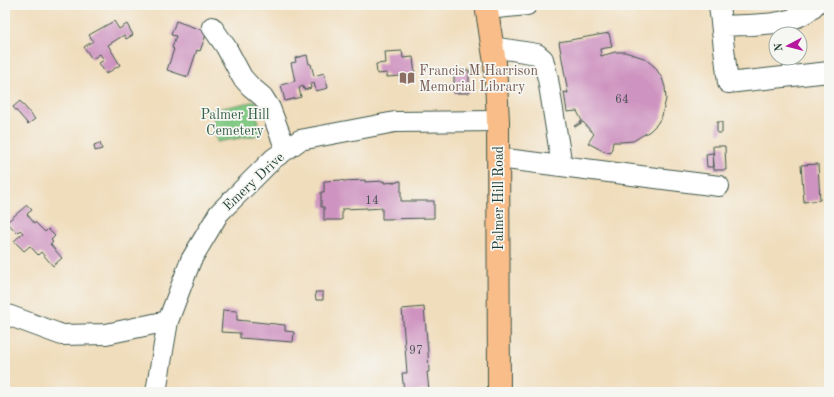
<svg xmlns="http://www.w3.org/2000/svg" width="834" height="397" font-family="'Old Standard TT',serif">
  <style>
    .green { fill: #82ca86; stroke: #50845d }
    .building { fill: #ce93c0 }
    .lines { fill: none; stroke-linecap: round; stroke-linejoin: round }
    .minor-casing { stroke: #3e5548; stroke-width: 22 }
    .major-casing { stroke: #3e5548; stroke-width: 24 }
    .minor { stroke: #fff; stroke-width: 20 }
    .major { stroke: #f8bd89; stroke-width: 22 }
    .labels { text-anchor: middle; stroke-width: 3.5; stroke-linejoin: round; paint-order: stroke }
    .number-label { font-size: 12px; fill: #4b5257 }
    .education-label { font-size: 14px; fill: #785e54; stroke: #f6f6f2; text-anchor: start }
    .park-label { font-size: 14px; fill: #386048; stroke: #f6f6f2 }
    .street-label { font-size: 14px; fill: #1f3d34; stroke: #f6f6f2 }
  </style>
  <rect width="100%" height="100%" fill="#f6f6f2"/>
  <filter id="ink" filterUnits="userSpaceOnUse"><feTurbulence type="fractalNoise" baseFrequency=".025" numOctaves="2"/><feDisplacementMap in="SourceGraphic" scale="8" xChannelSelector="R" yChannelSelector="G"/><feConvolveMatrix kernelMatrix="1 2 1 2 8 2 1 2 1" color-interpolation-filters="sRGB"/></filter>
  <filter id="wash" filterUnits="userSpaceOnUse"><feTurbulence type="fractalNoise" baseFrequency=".012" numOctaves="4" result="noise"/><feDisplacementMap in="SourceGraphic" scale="16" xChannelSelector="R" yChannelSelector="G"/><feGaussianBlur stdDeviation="0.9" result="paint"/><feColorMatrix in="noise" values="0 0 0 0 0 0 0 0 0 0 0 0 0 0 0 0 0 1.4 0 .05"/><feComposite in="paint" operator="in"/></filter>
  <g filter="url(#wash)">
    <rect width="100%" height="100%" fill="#f0ddbc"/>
    <!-- green -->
    <path class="green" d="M256,101L259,135L217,142L212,110Z"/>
    <g id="blocks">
      <!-- building -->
      <path class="building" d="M114,21L119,29L127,24L133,35L126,39L124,35L108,45L120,65L106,74L99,63L104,60L100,54L92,59L84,47L93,41L89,35Z
        M176,21L207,32L200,51L197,50L188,77L167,70L174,49L172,48L176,36L171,35Z
        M609,33L612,47L600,49L601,56L615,52H625L644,58L655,67L662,78L665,87L666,99L662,116L657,124L650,131L633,141L621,142H613L611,153L603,151L588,143L594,134L583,122L575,127L574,126L582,121L577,111L567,112L564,92L568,93L559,42Z
        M402,51L403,58L413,57L415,75L387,77V73L377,74L376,64L386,63L385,52Z
        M307,55L309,64H311L314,76L324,73L328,88L316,91L314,83L310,84L311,88L304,90L303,86L299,88L301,97L285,101L281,85L295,81L291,63L296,62L295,58Z
        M460,70H469V93H454V73H460Z
        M20,101L35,119L28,124L13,107Z
        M717,122H722V133H717Z
        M100,143L102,149L95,151L94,145Z
        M713,146H725L726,170H714Z
        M713,153L714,167H707L706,154Z
        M818,164L820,200L804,202L801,165Z
        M342,180L343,181L365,180V182L384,181V183L398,182V181H401V201H434V218L382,219V208L367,209V208L342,209V220H324V207H321V192H324V181Z
        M27,205L32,210L27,214L34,223L35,222L45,232L48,229L55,236L51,240L53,242L50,244L62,258L53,266L41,252L38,255L30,246L24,251L14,241L23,233L20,230L17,233L7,222Z
        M315,292H323V300H316Z
        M424,307L428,352L429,372H427L429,390L404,392L402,373H407L402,309Z
        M223,310L237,311V320L285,325V331L294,332L293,342L240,338V333L221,332Z"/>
    </g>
  </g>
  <g filter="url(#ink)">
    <use href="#blocks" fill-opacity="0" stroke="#3e5548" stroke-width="1"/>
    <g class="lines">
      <!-- minor casing -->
      <g class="minor-casing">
        <path id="minor" d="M719,5L728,83L829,72
          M486,9L527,5
          M722,26C751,24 794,28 815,5
          M212,27L226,47L242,77L250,86L263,97L270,108L286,150
          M492,47L537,54L543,59L548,79L562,166
          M498,158L719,186
          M5,314L62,335L106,334L168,321
          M156,392L168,321L191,260L219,213L273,159L300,140L395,122L498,121"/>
      </g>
      <!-- major casing -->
      <g class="major-casing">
        <path id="major" d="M486,5L495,63L498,121L499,392"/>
      </g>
      <!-- minor -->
      <use href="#minor" class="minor"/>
      <!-- major -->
      <use href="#major" class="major"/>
    </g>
  </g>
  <!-- icons -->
  <defs>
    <g id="library-bare" transform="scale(1.2)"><path d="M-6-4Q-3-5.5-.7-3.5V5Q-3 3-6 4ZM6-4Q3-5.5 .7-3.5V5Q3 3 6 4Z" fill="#8d6e63" stroke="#f6f6f2" stroke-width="2.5" paint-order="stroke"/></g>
  </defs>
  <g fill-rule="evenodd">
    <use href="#library-bare" x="407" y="78"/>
  </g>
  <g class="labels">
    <!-- number labels -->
    <g class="number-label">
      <text x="622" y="103">64</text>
      <text x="372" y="204">14</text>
      <text x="416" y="354">97</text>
    </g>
    <!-- education labels -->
    <g class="education-label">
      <text x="419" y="75">Francis M Harrison<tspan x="419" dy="16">Memorial Library</tspan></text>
    </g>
    <!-- park labels -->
    <g class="park-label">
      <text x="235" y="119">Palmer Hill<tspan x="235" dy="16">Cemetery</tspan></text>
    </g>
    <!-- street labels -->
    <g class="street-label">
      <text transform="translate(253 181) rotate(-43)" y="5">Emery Drive</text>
      <text transform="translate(498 198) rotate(-90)" y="5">Palmer Hill Road</text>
    </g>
  </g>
  <!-- margin -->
  <rect width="834" height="397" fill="none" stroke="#f6f6f2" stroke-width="20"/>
  <!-- north arrow -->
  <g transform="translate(788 46) rotate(263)"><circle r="19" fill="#f6f6f2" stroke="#a0aca6"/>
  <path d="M0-3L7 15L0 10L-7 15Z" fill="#b5179e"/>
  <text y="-6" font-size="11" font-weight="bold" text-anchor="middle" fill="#1f3d34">N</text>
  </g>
</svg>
